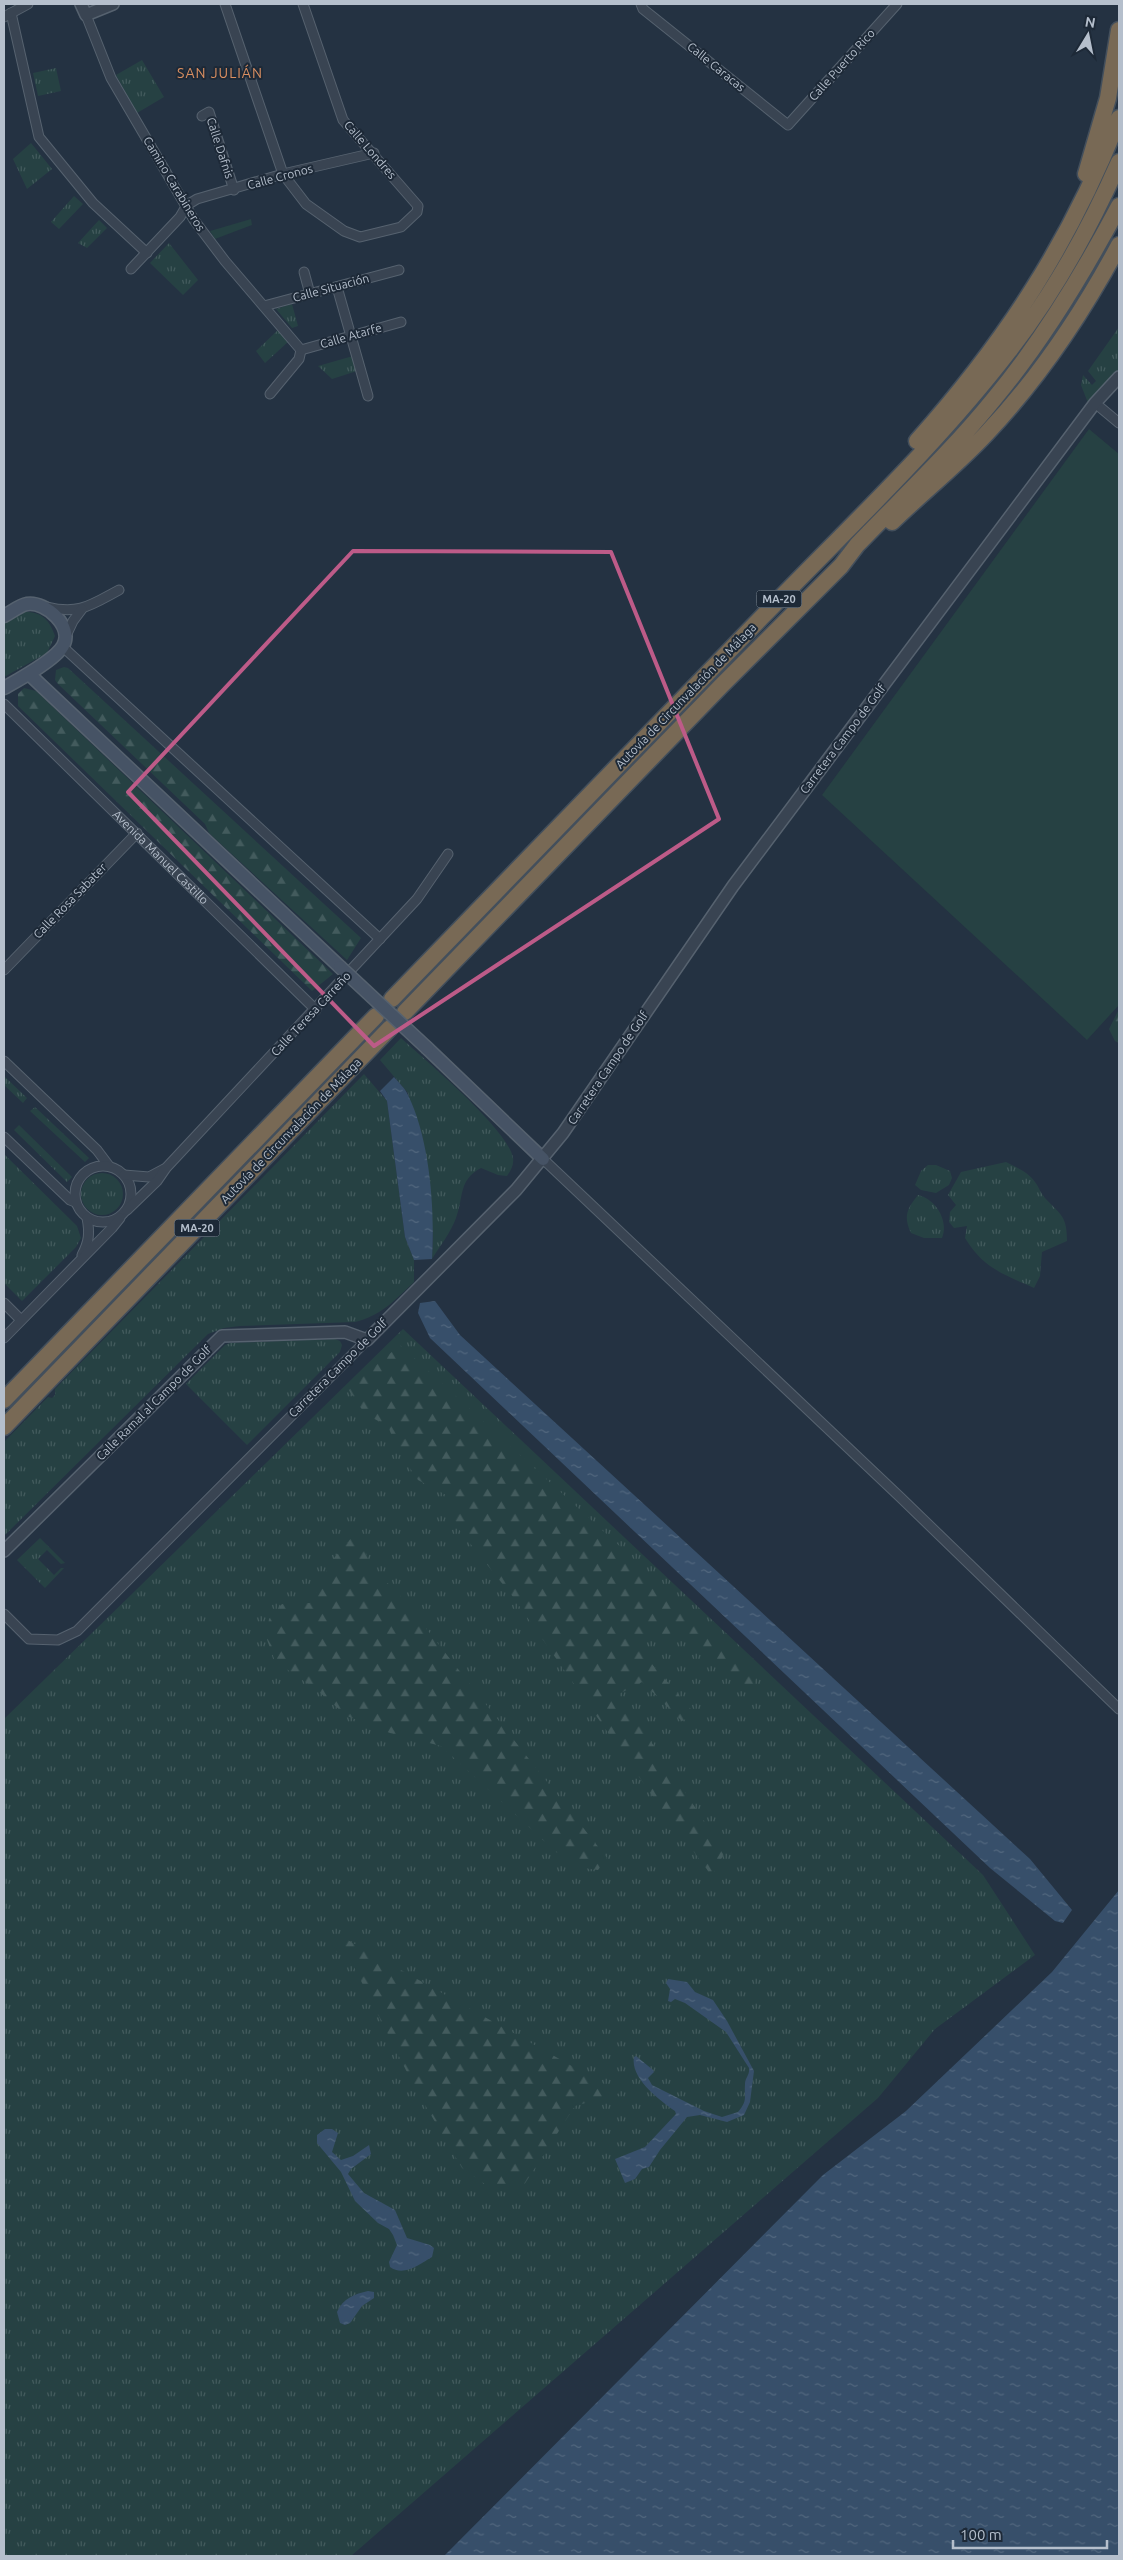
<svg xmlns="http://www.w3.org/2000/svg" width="1123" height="2560" font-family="Ubuntu,sans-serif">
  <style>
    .grass { fill: url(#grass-tufts) }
    .forest { fill: url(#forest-firs) }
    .garden { fill: #264143 }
    .water { fill: url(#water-ripples) }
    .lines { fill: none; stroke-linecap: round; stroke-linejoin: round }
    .minor-casing { stroke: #56626f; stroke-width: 11 }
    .tertiary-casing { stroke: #56626f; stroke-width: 14 }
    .secondary-casing { stroke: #56626f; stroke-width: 15 }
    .motorway-casing { stroke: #434f5c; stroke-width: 19 }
    .minor { stroke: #394452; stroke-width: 9 }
    .tertiary { stroke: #394452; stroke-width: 11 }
    .secondary { stroke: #465365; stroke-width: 12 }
    .motorway { stroke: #786955; stroke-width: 16 }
    .secondary-bridge-casing { stroke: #56626f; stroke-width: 15; stroke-linecap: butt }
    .secondary-bridge { stroke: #465365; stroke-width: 12 }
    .marked { fill: none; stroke: #bd5b88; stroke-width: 4; stroke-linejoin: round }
    .labels { text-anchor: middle; stroke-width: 4; stroke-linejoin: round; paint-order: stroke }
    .shield { fill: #1d2937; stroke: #87929f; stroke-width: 1 }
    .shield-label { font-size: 11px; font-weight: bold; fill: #b5bfcc }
    .street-label { font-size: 12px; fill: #b5bfcc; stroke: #1d2937 }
    .neighbourhood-label { font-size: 14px; letter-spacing: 1px; fill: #dc9061; stroke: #1d2937 }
  </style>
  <defs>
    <pattern id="grass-tufts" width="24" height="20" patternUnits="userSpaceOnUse" patternTransform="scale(1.25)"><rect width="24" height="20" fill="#264143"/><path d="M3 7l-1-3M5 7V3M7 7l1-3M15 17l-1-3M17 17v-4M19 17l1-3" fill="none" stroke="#435b5d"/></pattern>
    <pattern id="forest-firs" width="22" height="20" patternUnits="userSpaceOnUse" patternTransform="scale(1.25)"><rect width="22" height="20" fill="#264143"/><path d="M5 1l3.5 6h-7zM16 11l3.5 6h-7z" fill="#435b5d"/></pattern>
    <pattern id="water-ripples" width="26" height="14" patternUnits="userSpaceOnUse" patternTransform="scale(1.25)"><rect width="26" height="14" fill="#374f6a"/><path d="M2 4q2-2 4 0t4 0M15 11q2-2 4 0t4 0" fill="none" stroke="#52677e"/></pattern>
  </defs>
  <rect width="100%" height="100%" fill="#243242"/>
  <!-- grass -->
  <path class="grass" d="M142,60L164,97L137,113L116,75Z
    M56,68L61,91L38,96L33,73Z
    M31,143L52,169L27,189L13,159Z
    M74,196L83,204L59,229L51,222Z
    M99,220L107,228L87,248L78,243Z
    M169,243L198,280L183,295L150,263Z
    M292,304L298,326L292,328L276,309Z
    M1119,327V369L1088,403L1081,385L1083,375L1092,385L1096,381L1088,371Z
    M278,330L289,341L265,363L256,351Z
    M353,356L357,371L332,379L318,366Z
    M24,612C41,611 50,620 55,636L47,653L4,677V623Z
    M401,1038C425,1060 509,1130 513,1158C514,1165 511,1170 507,1176L498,1175L481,1168C458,1180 464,1197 456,1218C451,1232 440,1246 432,1259L433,1238L428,1178L408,1093L380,1060Z
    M364,1074L387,1101L405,1237L414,1260V1282C396,1299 381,1316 355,1322L240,1326L224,1328L208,1334L4,1536V1442L48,1397L52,1398L55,1395V1389Z
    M4,1076L27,1098L23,1103L4,1085Z
    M35,1107L89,1158L85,1162L30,1111Z
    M19,1125L72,1177L67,1182L14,1130Z
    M4,1154L77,1226L81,1238L76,1247L22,1301L4,1283Z
    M1006,1162C1016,1167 1028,1172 1035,1182C1039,1187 1041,1194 1045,1198C1061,1215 1067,1216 1067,1241L1042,1252L1040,1276L1034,1288C1003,1274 983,1268 965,1238L967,1226L954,1228L949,1222L950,1212L956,1205L948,1195L961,1172Z
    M928,1165H936L950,1171L952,1178L949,1185L936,1193L921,1190L915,1185L921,1171Z
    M81 1194a21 21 0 1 1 42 0a21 21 0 1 1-42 0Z
    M918,1195C936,1199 949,1221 942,1238H924L911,1233C903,1216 907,1209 918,1195Z
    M403,1329L983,1875L1035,1955L935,2029L878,2098L351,2556H4V1719Z
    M335,1339L340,1341L342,1345L340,1352L247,1445L186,1384L225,1345L230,1343Z
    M40,1538L65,1563L61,1564L47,1550L38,1559L54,1575L61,1568H64L45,1588L17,1560Z"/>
  <!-- forest -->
  <path class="forest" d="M64,667L68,668L361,938L347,960L209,833L205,824L58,684L55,680L56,670Z
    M24,688L36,691L333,974L312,991L18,706V694Z
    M1119,1009V1043L1115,1041L1109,1029Z
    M400,1345L757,1672L753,1691L685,1634L672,1633L634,1643L695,1714L682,1721L642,1682L619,1694L725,1852L712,1876L665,1814L513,1597L457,1527L448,1496L418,1480L397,1449L388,1426L365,1414L348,1389Z
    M352,1537L363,1543L372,1571L395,1589L607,1858L598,1870L584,1868L556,1852L441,1746L390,1733L347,1716L318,1691L275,1661L266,1637L269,1619L282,1604L310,1603L323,1582L329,1564Z
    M337,1934L620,2093L575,2106L524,2185L489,2187L462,2168L414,2086L354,1967L335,1950Z"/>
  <!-- garden -->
  <path class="garden" d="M251,219L252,225L215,239L210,231Z
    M1089,429L1119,454V1005L1087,1040L822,795Z"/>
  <!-- water -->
  <path class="water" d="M394,1077C399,1083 405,1088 408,1095C430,1140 435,1209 432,1259L414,1260L405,1237L387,1101L380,1091Z
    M435,1301L460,1335L1030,1859L1072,1910L1063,1923L1055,1921L990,1868L430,1338L418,1313L420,1303Z
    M1119,1890V2556H444L823,2175L906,2111L1052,1972Z
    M668,1979L687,1982L695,1992L713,2000L727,2021L754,2071L750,2102L744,2115L727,2122L700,2115L687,2117L660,2150L649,2167L642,2169L635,2179L625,2183L615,2159L645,2147L676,2114L675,2111C659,2100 630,2078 634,2057L636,2056L653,2070L654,2072L648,2078L652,2085L704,2111L722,2117L738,2112C748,2100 744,2098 745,2084C745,2078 750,2075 749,2068L726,2032L685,2003L675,1999L671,2002L668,2001L670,1989L666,1983Z
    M325,2129H332L338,2133L332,2152L341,2160L353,2156L369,2145L371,2154L351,2169L348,2174L364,2193L395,2210L407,2238L430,2245L434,2248L432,2257C420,2264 404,2277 390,2267L389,2262L397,2245L393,2235L389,2229L378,2223L355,2201L341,2172L317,2143V2135Z
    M368,2291L374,2292V2298L362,2306L350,2323L345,2325L340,2323L337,2312C343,2298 355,2294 368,2291Z"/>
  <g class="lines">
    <!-- minor casing -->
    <g class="minor-casing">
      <g id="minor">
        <path d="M225,4L283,174L306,204L344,231L360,237L401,227L417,212L418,206L343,120L303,4"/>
        <path d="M641,4L643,9L788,125L897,4"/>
        <path d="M11,13L39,137L93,203L147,253"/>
        <path d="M86,15L111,78L194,220L225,261L301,350L299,359L270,394"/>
        <path d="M4,17L28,4"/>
        <path d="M202,116L209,112L234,190"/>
        <path d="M187,205L197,199L283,174L374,153"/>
        <path d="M131,269L180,217L187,205"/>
        <path d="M304,272L310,294"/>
        <path d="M337,287L368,396"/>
        <path d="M264,306L399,270"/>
        <path d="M301,350L401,322"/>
        <path d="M1095,403L1119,423"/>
        <path d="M47,607C79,615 91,605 119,590"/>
        <path d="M65,638L73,621L82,609"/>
        <path d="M63,647L380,939"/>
        <path id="s1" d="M4,704L316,1010"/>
        <path d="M4,970L137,833"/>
        <path d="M4,1061L97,1150L109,1166"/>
        <path d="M4,1137L70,1200L75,1202"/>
        <path d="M543,1159L900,1497L1119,1709"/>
        <circle cx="103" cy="1194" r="28"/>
        <path d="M124,1175L149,1177L164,1169"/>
        <path d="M127,1210L157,1181L166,1168L417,899L448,854"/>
        <path d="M82,1255C89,1242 90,1233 87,1218"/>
        <path d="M4,1303L21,1320"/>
        <path d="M4,1338L112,1228L120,1218"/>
        <path d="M4,1614L29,1639L58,1640L77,1631L367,1340"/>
      </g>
    </g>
    <!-- tertiary casing -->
    <g class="tertiary-casing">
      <path id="tertiary" d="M81,4L86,15L113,4
        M4,1551L222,1336L345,1332L367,1340L516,1190L563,1133L733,886L1095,403L1119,377"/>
    </g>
    <!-- secondary casing -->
    <g class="secondary-casing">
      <path id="secondary" d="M4,616C10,613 20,605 27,604C46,601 74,627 63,646C55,660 18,680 4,688
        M29,674L340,967
        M427,1048L543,1159"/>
    </g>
    <!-- motorway casing -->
    <g class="motorway-casing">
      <path id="motorway" d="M1086,174L1108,98L1119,30
        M917,441C1006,341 1070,243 1119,118
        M892,522C923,492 957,465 986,434C1039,378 1083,312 1119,245
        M392,999C515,872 639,745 762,617C845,531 937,445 1009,351C1054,293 1090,228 1119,162
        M405,1012L722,685L841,566L857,545C903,497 952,451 994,399C1044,339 1083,274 1119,206
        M4,1400L376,1016
        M4,1427L390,1028"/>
    </g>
    <!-- minor -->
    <use href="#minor" class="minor"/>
    <!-- tertiary -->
    <use href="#tertiary" class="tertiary"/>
    <!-- secondary -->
    <use href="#secondary" class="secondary"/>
    <!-- motorway -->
    <use href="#motorway" class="motorway"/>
    <!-- secondary-bridge casing -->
    <g class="secondary-bridge-casing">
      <path id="secondary-bridge" d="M340,967L427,1048"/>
    </g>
    <!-- secondary-bridge -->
    <use href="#secondary-bridge" class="secondary-bridge"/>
  </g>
  <!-- marked area -->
  <path class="marked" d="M353,551L611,552L719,819L374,1046L128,792Z"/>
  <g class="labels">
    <!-- shield labels -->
    <g class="shield">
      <rect x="756.5" y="590.5" width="45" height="17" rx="4"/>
      <rect x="174.5" y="1219.5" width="45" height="17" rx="4"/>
    </g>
    <g class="shield-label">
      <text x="779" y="603">MA-20</text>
      <text x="197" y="1232">MA-20</text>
    </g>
    <!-- street labels -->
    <g class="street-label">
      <text transform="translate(842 65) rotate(-48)" y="4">Calle Puerto Rico</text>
      <text transform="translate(716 67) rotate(39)" y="4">Calle Caracas</text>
      <text transform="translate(220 148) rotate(72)" y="4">Calle Dafnis</text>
      <text transform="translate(370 150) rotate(49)" y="4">Calle Londres</text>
      <text transform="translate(280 177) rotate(-15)" y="4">Calle Cronos</text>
      <text transform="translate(174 184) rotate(59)" y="4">Camino Carabineros</text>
      <text transform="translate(331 288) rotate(-15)" y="4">Calle Situación</text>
      <text transform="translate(351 336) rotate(-16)" y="4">Calle Atarfe</text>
      <text transform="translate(686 696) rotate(-46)" y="4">Autovía de Circunvalación de Málaga</text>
      <text transform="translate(843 739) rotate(-53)" y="4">Carretera Campo de Golf</text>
      <text dy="4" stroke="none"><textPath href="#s1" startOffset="219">Avenida Manuel Castillo</textPath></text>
      <text transform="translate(70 901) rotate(-46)" y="4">Calle Rosa Sabater</text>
      <text transform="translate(311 1014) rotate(-47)" y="4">Calle Teresa Carreño</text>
      <text transform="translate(608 1068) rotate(-56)" y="4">Carretera Campo de Golf</text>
      <text transform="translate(291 1131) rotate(-46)" y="4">Autovía de Circunvalación de Málaga</text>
      <text transform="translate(338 1368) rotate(-45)" y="4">Carretera Campo de Golf</text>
      <text transform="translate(154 1403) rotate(-45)" y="4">Calle Ramal al Campo de Golf</text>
    </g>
    <!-- neighbourhood labels -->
    <g class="neighbourhood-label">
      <text x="220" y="78">SAN JULIÁN</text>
    </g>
  </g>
  <!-- border -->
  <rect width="1123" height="2560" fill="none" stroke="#b5bfcc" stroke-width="10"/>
  <!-- north arrow -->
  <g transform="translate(1088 35) rotate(10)" stroke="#1d2937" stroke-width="4" paint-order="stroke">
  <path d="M0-4L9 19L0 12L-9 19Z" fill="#b5bfcc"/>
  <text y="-8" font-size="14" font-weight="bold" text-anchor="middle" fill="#b5bfcc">N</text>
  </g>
  <!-- scale -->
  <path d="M953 2540v8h154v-8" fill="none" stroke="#b5bfcc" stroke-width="2.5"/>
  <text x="960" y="2540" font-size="15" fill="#b5bfcc" stroke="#1d2937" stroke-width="4" paint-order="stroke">100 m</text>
</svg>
